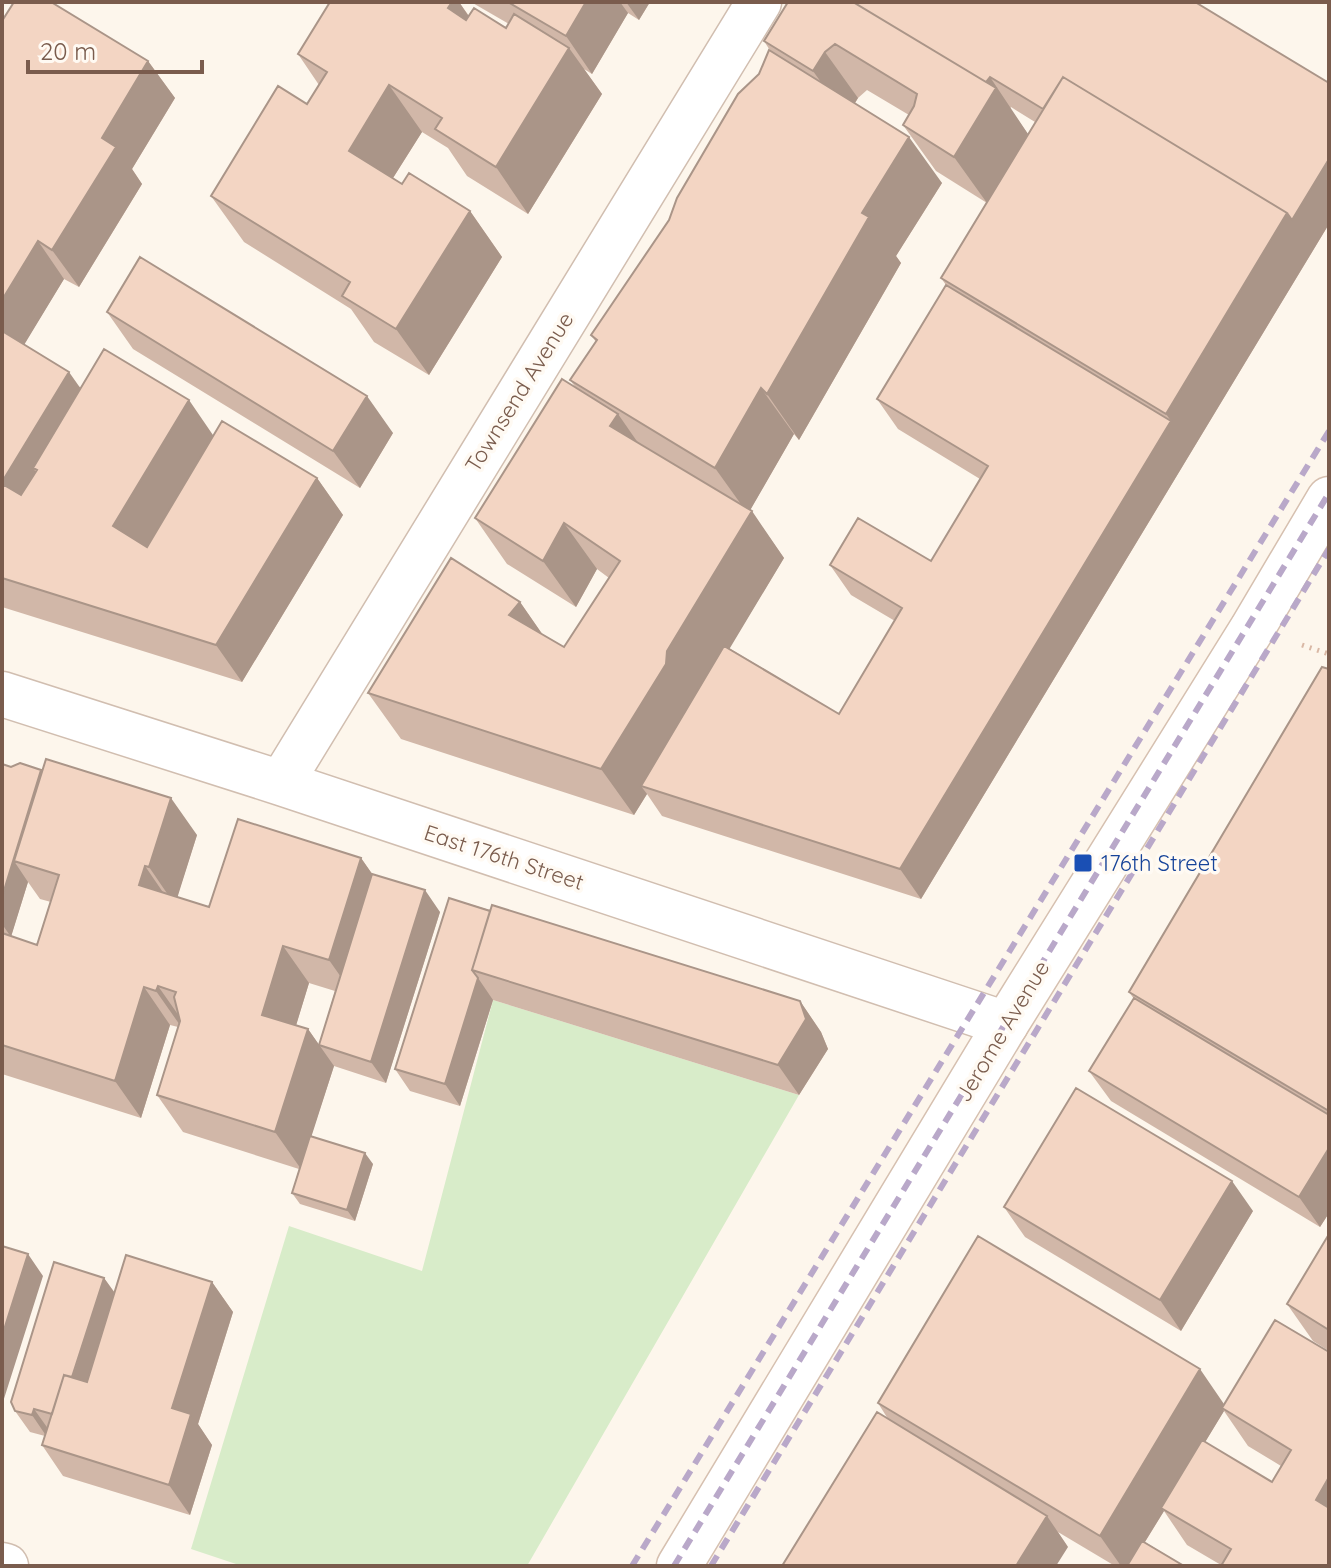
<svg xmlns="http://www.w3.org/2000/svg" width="1331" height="1568" font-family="Quicksand,sans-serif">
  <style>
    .green { fill: #d8ecc9 }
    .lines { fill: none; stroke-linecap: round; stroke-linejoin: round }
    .minor-casing { stroke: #d1beb0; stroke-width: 47 }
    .secondary-casing { stroke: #d6c0b0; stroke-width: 47 }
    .path { stroke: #d9b8a5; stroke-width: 5; stroke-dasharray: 2 6; stroke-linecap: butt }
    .minor { stroke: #fff; stroke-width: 44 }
    .secondary { stroke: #fff; stroke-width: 44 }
    .rail { stroke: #b9a8c9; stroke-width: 6; stroke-dasharray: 12 8; stroke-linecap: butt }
    .wall { fill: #d1b7a8; fill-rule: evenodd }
    .shaded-wall { fill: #aa9588 }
    .building { fill: #f3d5c3; stroke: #aa9588; stroke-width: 2 }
    .transit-dot { fill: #1a4fb4; stroke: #fffaf3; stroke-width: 3 }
    .labels { text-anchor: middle; stroke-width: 7; stroke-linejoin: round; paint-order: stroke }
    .street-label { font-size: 22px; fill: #7a5c4d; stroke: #fffaf3 }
    .transit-label { font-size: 22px; fill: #164399; stroke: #fffaf3; text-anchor: start }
  </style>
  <rect width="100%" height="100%" fill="#fdf6ec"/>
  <!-- green -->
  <path class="green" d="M493,1000L799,1095L527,1566H242L191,1549L289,1226L422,1271Z"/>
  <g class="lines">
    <!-- minor casing -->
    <g class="minor-casing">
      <path id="minor" d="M2,694L281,783L1006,1024
        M281,783L759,2
        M2,1565L6,1566"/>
    </g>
    <!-- secondary casing -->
    <g class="secondary-casing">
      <path id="secondary" d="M679,1566L1006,1024L1252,629L1329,499"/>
    </g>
    <!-- path -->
    <path class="path" d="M1302,645L1329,654"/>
    <!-- minor -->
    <use href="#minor" class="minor"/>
    <!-- secondary -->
    <use href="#secondary" class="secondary"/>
    <!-- rail -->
    <path class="rail" d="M632,1566L1329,431
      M674,1566L1329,493
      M711,1566L1329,549"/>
  </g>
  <!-- wall -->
  <path class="wall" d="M330,2H459L469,16L506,28L509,24L471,2H650L639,20L628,13L592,74L584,69L602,94L528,214L467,176L448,148L422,132L393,178L402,184L470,211L502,257L429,375L374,342L351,309L244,242L211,196L307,104L319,85L298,54Z
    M1195,2L1329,224L921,899L662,816L647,794L634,815L401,739L368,693L520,602L542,634L564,647L609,578L597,569L576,607L507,564L475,518L576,388L570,380L596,342L591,335L669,220L759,74L771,52L764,41ZM867,90L909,115L903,125L936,171L987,203L941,278L946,285L877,399L898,429L980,479L931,561L830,565L851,595L895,621L839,714L729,648L784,558L750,510L794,434L799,440L901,263L896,256L942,183L855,103L858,98ZM1011,107L1035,122L1028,134L1010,109Z
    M2,21L148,61L175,98L132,169L142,184L79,287L64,279L24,344L81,388L213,436L317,478L343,515L242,682L2,607Z
    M107,312L393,433L360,488L133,349Z
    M1329,669V1213L1320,1227L1111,1101L1089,1071L1134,999L1129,992Z
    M2,764L197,835L177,897L209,907L361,858L372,874L440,912L386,1083L334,1066L311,1136L373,1164L355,1221L300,1204L292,1193L299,1169L183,1132L157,1095L178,1027L170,1025L141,1118L2,1074ZM28,882L40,899L51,902L37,945L11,936ZM309,983L335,991L319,1045L308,1029L296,1025Z
    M449,898L800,1001L821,1032L828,1049L799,1095L493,1000L460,1106L410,1091L395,1069Z
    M1004,1207L1253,1211L1181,1331L1025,1237Z
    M1329,1234V1351L1313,1341L1287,1304Z
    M104,1278L115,1293L212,1282L233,1312L198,1424L212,1445L190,1515L63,1476L42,1445L45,1436L30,1432L15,1411Z
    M1329,1352V1566L1221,1565L1187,1545L1164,1511L1145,1542L1184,1566H1115L1058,1532L1068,1547L888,1419L878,1403L1224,1404ZM1224,1411L1248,1446L1281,1466L1272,1482L1205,1442Z"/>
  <!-- shaded-wall -->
  <path class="shaded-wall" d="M452,2H459L487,43L448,8Z
    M586,2H620L628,13L592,74L566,36Z
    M626,2H650L639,20Z
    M569,48L602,94L528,214L496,167Z
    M825,52L858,98L846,117L813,71Z
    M148,61L175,98L132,169L142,184L79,287L52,250L102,138Z
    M990,77L1028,134L987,203L954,157L982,89Z
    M389,85L422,132L381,197L349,151Z
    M909,137L942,183L896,256L901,263L799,440L767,394L862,213Z
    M1329,159V224L921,899L900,869L1171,421L1166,414L1287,213Z
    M470,211L502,257L429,375L396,329Z
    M38,241L64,279L18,355L2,332V300Z
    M69,372L95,409L37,470L33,468L47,488L2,562V482Z
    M761,388L794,434L748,514L715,468Z
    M367,396L393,433L360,488L333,451Z
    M189,400L215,438L139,564L113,526Z
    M618,414L650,460L610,426Z
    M317,478L343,515L242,682L216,645Z
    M752,511L784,558L700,698L641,786L647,794L634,815L601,769L667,651Z
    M564,523L597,569L576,607L543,561Z
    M520,602L552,648L509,615Z
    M41,770L14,861L28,882L11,937L2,924V897Z
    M171,798L197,835L175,905L149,867Z
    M361,858L387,895L355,997L329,960Z
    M145,866L171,904L139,885Z
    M425,890L440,912L386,1083L371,1062Z
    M283,946L309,983L288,1052L262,1015Z
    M478,978L493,1000L460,1106L445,1084Z
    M158,986L184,1023L182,1028L156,991Z
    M144,987L170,1025L141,1118L115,1081Z
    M800,1001L821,1032L828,1049L799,1095L778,1065Z
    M308,1029L334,1066L301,1169L275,1132Z
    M1329,1148V1213L1320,1227L1299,1197Z
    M365,1153L373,1164L355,1221L347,1210Z
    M1232,1181L1253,1211L1181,1331L1160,1300Z
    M28,1254L43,1276L2,1405V1336Z
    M104,1278L119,1299L75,1438L60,1417Z
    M212,1282L233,1312L198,1424L212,1445L190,1515L169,1485L172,1408Z
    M1200,1369L1226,1407L1222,1408L1224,1411L1164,1510L1161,1508L1164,1511L1130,1566H1121L1100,1536Z
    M34,1409L49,1430L47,1437L32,1415Z
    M1329,1477V1519L1316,1500Z
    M1047,1516L1068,1547L1056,1566H1016Z"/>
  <!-- building -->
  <path class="building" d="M14,2H51L148,61L102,138L116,147L52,250L38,241L2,300V21Z
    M330,2H452L448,8L466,20L474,8L506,28L514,14L569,48L496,167L435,129L442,118L389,85L349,151L402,184L409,173L470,211L396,329L342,296L350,282L211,196L278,86L307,104L327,72L298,54Z
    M508,2H586L566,36Z
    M788,2H853L996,88L954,157L903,125L914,106L917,94L835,44L825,52L813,71L764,41Z
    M853,2H1195L1329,83V159L1292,220L1287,213L1063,77L1043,109L990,77L986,82Z
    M769,50L909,137L862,213L869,217L767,394L761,388L715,468L570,380L597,340L591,335L669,220L677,198L738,94L759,74Z
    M1063,77L1287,213L1166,414L941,278Z
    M140,257L367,396L333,451L107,312Z
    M946,285L1171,421L900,869L641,786L724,646L839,714L902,608L830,565L858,518L931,561L988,466L877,399Z
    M2,331L69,372L2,482Z
    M104,349L189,400L113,526L147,547L222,421L317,478L216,645L2,578V488L4,485L21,495L37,470L33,468Z
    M562,379L618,414L610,426L752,511L667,651L666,664L601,769L368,693L451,558L520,602L509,615L564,647L620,561L564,523L543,561L475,518Z
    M1322,667L1329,669V1111L1129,992Z
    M46,759L171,798L149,867L145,866L139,885L209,907L238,819L361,858L329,960L283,946L262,1015L308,1029L275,1132L157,1095L180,1021L174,997L176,992L158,986L156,991L144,987L115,1081L2,1045V933L37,945L59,875L14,861Z
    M20,763L41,770L2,897V764L11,767Z
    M372,874L425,890L371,1062L319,1045Z
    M449,898L490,911L472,970L478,978L445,1084L395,1069Z
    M492,905L800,1001L806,1019L778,1065L472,970Z
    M1134,998L1329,1115V1148L1299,1197L1089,1071Z
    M1076,1088L1232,1181L1160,1300L1004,1207Z
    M310,1136L365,1153L347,1210L292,1193Z
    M1329,1234V1330L1287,1304Z
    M978,1236L1200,1369L1100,1536L878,1403Z
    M2,1246L28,1254L2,1336Z
    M126,1255L212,1282L172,1408L191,1414L169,1485L42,1445L64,1375L87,1382Z
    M54,1262L104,1278L72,1377L64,1375L52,1414L34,1409L32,1415L15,1411L11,1402Z
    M1275,1320L1329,1352V1477L1316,1500L1329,1508V1566H1221L1231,1549L1161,1508L1202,1440L1272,1482L1291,1450L1222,1408Z
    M877,1412L1047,1516L1016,1566H782Z
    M1142,1541L1184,1566H1127Z"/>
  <!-- markers -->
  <rect class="transit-dot" x="1073" y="853" width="20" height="20" rx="4"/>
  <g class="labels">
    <!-- street labels -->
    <g class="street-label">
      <text transform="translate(519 392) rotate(-58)" y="8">Townsend Avenue</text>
      <text transform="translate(504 857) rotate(18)" y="8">East 176th Street</text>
      <text transform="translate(1002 1031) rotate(-59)" y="8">Jerome Avenue</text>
    </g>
    <!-- transit labels -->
    <g class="transit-label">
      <text x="1101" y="871">176th Street</text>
    </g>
  </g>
  <!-- border -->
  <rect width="1331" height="1568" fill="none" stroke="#7a5c4d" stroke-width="8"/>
  <!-- scale -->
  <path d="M28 60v12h174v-12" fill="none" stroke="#7a5c4d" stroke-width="4"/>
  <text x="40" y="60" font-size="24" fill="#7a5c4d" stroke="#fffaf3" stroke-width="6" paint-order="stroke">20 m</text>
</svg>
